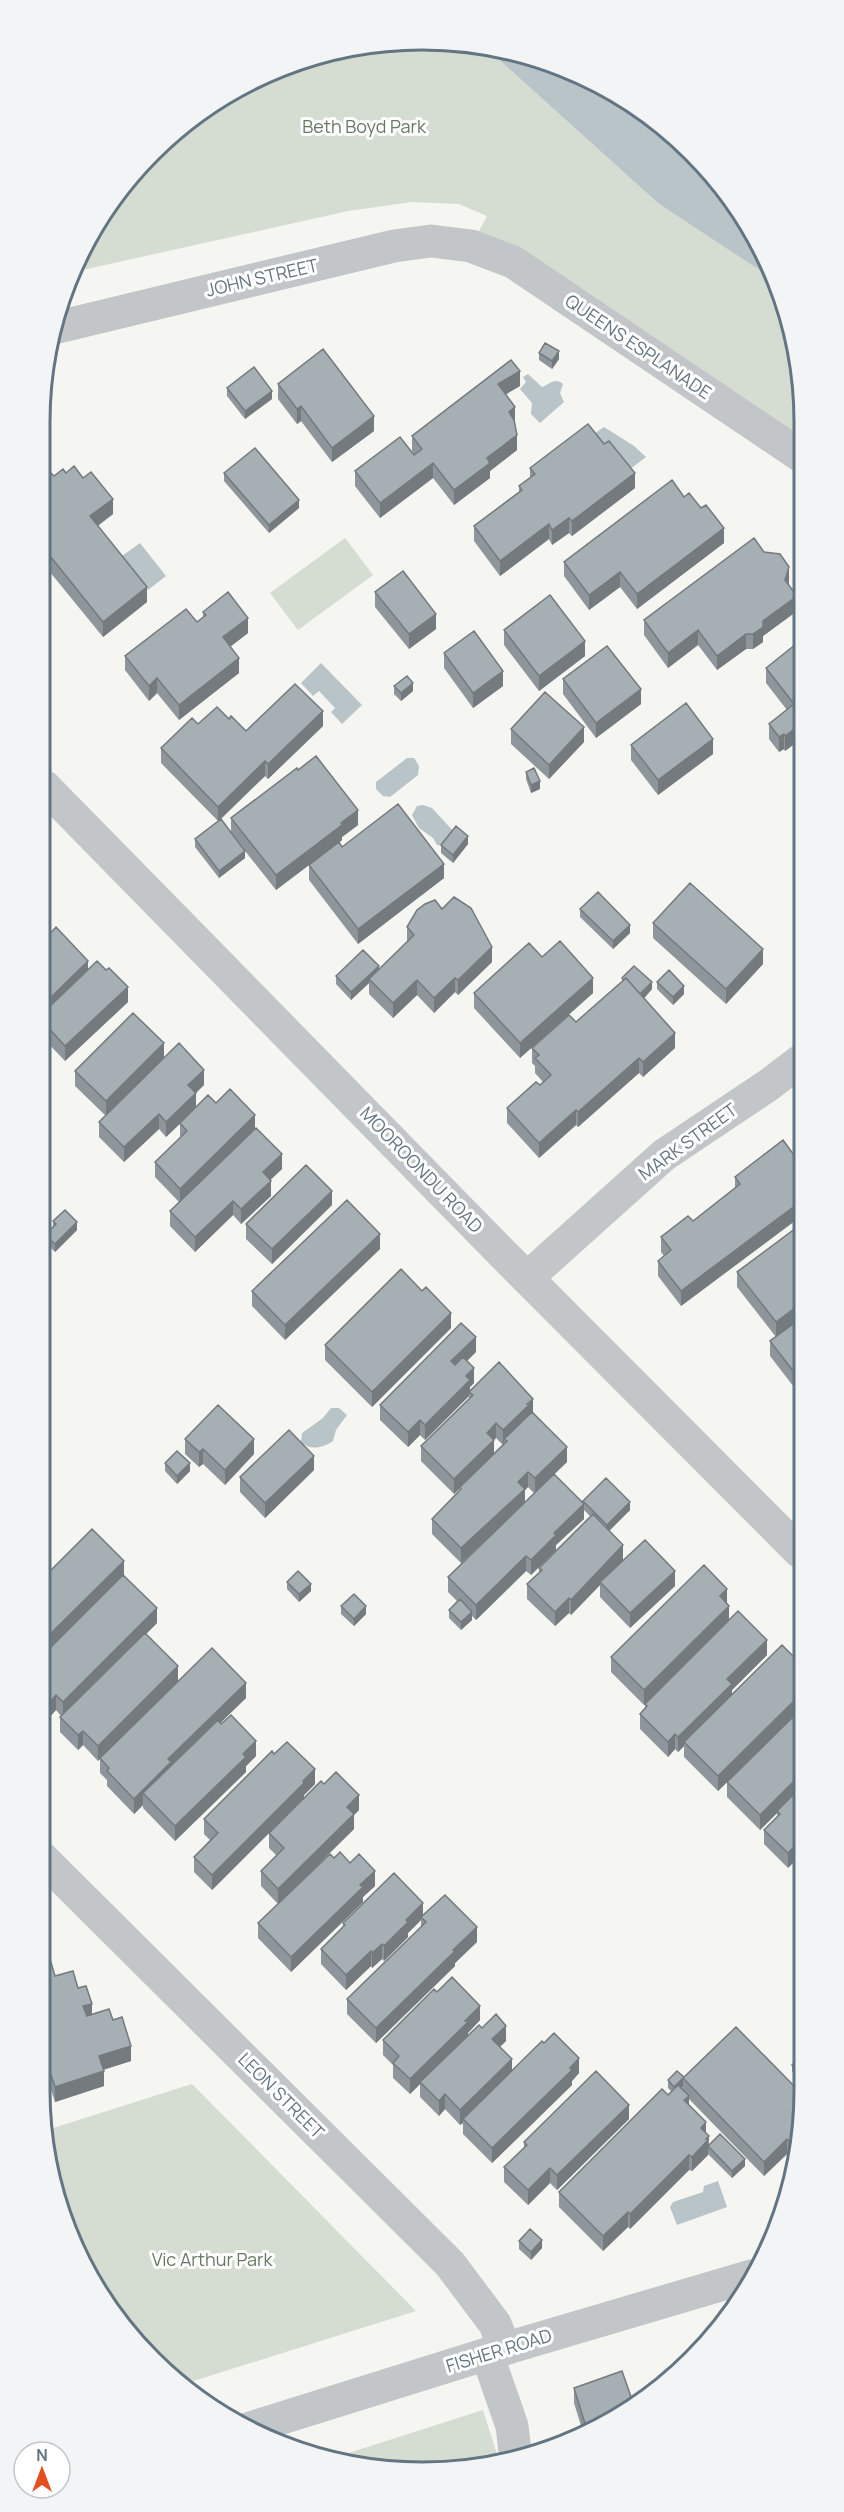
<svg xmlns="http://www.w3.org/2000/svg" width="844" height="2512" font-family="Manrope,sans-serif">
  <style>
    .green { fill: #d5dcd2 }
    .water { fill: #b9c4c8 }
    .lines { fill: none; stroke-linecap: round; stroke-linejoin: round }
    .minor { stroke: #c2c6c9; stroke-width: 33 }
    .tertiary { stroke: #c2c6c9; stroke-width: 33 }
    .wall { fill: #8f969b; fill-rule: evenodd }
    .shaded-wall { fill: #747a7e }
    .building { fill: #a6afb4; stroke: #747a7e; stroke-width: 1.5 }
    .labels { text-anchor: middle; stroke-width: 6; stroke-linejoin: round; paint-order: stroke }
    .park-label { font-size: 18px; fill: #677962; stroke: #fff }
    .street-label { font-size: 18px; fill: #637482; stroke: #fff }
    .rim { fill: none; stroke: #637482; stroke-width: 3 }
  </style>
  <rect width="100%" height="100%" fill="#f5f5f1"/>
  <!-- green -->
  <path class="green" d="M348,46H484L659,204L773,279L802,372L801,456L471,246L487,216L459,204L412,202L348,211L78,271L104,209L210,103Z
    M345,538L373,575L298,630L270,593Z
    M192,2084L416,2311L187,2383L134,2343L68,2236L47,2130Z
    M483,2410L499,2461L372,2470L333,2458Z"/>
  <!-- water -->
  <path class="water" d="M484,46H497L613,90L693,151L765,252L773,279L659,204Z
    M528,374L542,387C550,384 555,377 563,384L560,393L564,402L540,423L531,414L532,403L520,389L526,382L523,377Z
    M604,427L634,446L646,457L625,473L594,434Z
    M140,543L166,576L148,590L122,556Z
    M321,663L362,705L342,724L331,712L335,708L319,691L313,696L301,683Z
    M407,758H414L419,766L418,775L390,797L383,796L376,789V782Z
    M423,805L432,808L455,833L445,846L437,845L433,838L419,828L412,815L417,806Z
    M331,1408H339L347,1415L336,1430L333,1441C323,1448 310,1451 301,1442L302,1433L323,1418Z
    M718,2181L727,2207L677,2225L670,2207L673,2202L703,2192L704,2186Z"/>
  <g class="lines">
    <!-- minor -->
    <path class="minor" d="M527,1278L664,1155L770,1084L800,1061
      M40,1856L450,2264L495,2324L505,2349
      M487,2354L512,2426L516,2460"/>
    <!-- tertiary -->
    <path class="tertiary" d="M54,328L394,246L431,241L471,246L513,262L801,456
      M45,787L498,1249L799,1551
      M247,2429L487,2354L751,2276"/>
  </g>
  <!-- wall -->
  <path class="wall" d="M539,353L559,359L552,369L539,360Z
    M278,384L374,431L332,462L301,421L297,424L278,399Z
    M520,386L506,394L515,422L517,450L490,471V478L454,505L433,478L380,518L355,486V471L414,455L412,451V436Z
    M227,388L272,399L245,419L227,396Z
    M530,468L635,488L572,536L569,533L552,545L549,539L500,576L474,541V526L519,492V486L530,478Z
    M46,473L54,476L66,473L113,514L98,526L147,602L103,637L45,566Z
    M224,473L299,508L269,533L224,481Z
    M684,497L724,543L637,609L620,587L589,610L564,576V562Z
    M789,582V584L797,611L763,636V642L753,649H746L717,670L698,645L668,668L644,635V620Z
    M375,592L436,629L409,649L375,607Z
    M203,612L248,633L230,647L239,673L179,720L157,693L149,701L125,670V656L197,622L203,618Z
    M504,630L585,656L539,691L504,645Z
    M801,640V739L785,751L784,749L779,752L769,739V724L787,710L766,683V668Z
    M444,653L503,686L473,708L444,668Z
    M563,679L641,704L596,738L563,694Z
    M394,686L413,691L401,701L394,694Z
    M229,719L246,731L323,726L268,779L265,776L219,821L231,832V818L298,770L358,825L342,837V840L339,843L342,847L444,878L358,944L309,880V865L276,890L245,851V858L219,878L195,847V839L218,821L161,763V748L198,724Z
    M511,729L584,742L549,779L511,744Z
    M631,745L713,754L658,795L631,760Z
    M526,772L540,789L531,793L526,779Z
    M468,844L453,863L441,853V845Z
    M580,909L630,933L613,949L580,917Z
    M653,923L763,964L726,1004L653,938Z
    M407,927L492,962L458,995L455,992L434,1013L417,995L393,1018L369,994V983L351,1000L336,984V976L379,969L407,942Z
    M44,940L88,969L128,1002L65,1061L43,1038Z
    M542,957L593,993L520,1058L474,1008V993Z
    M622,978L652,989L644,998L675,1048L643,1077L639,1073L578,1127L576,1125L539,1158L507,1123V1108L543,1082L535,1073V1066L532,1063V1048L576,1022L622,981Z
    M657,982L684,994L673,1005L657,989Z
    M164,1058L106,1116L75,1086V1071Z
    M204,1085L196,1093V1107L216,1103L255,1129L282,1169L270,1180L271,1196L241,1224L233,1215L195,1252L170,1226V1211L179,1202L155,1177V1162L180,1138V1124L166,1137L159,1129L124,1162L99,1137V1122Z
    M800,1155V1217L681,1306L658,1276V1261L664,1256L661,1252V1237L693,1221L735,1189V1177L796,1158Z
    M332,1205L272,1264L246,1239V1224Z
    M53,1221L77,1230L55,1252L45,1242V1235L53,1227Z
    M800,1225L799,1389L797,1391L770,1356V1341L776,1337L737,1287V1272Z
    M380,1249L285,1340L252,1306V1291Z
    M451,1328L372,1407L325,1360V1345Z
    M476,1352L467,1361L474,1383L470,1387V1391L533,1412L567,1462L554,1474L583,1503V1501L630,1510L609,1531L623,1560L675,1586L630,1628L600,1597V1585L571,1615L569,1613L555,1626L527,1599V1584L539,1573V1568L591,1517L584,1510V1519L556,1545V1550L531,1575L526,1571L476,1620L472,1616V1620L461,1630L449,1618V1610L457,1601L448,1592V1577L496,1531L461,1563L432,1534V1519L460,1491V1488L454,1494L421,1461V1446L469,1399V1396L425,1440L420,1435L408,1447L380,1420V1405ZM496,1438L503,1445L494,1454V1440ZM528,1487L534,1493L525,1503V1490Z
    M185,1439L254,1454L225,1485L203,1464L199,1467L185,1454Z
    M165,1463L190,1471L177,1484L165,1471Z
    M314,1470L265,1518L240,1492V1477Z
    M124,1575L157,1623L146,1634L178,1681L246,1698L220,1723L256,1756L246,1766V1772L175,1841L143,1808V1805L134,1814L107,1786V1780L100,1773V1758L98,1761L83,1745L78,1750L60,1732V1717L61,1716L56,1710L44,1723L41,1720V1580Z
    M287,1582L311,1591L299,1602L287,1589Z
    M727,1604L729,1620L767,1655L732,1690V1695L799,1662L788,1868L764,1844V1830L777,1817V1813L760,1830L727,1797V1782L764,1745L718,1791L684,1757V1746L678,1752L675,1749L668,1757L640,1729V1714L645,1709V1704L644,1705L611,1672V1657Z
    M341,1606L366,1614L354,1626L341,1614Z
    M274,1754L315,1784L304,1795V1798L359,1810L354,1815V1829L283,1899L334,1858L350,1863L375,1886L363,1897V1902L291,1972L258,1938V1923L278,1904L261,1886V1871L277,1856L269,1848V1833L212,1890L194,1872V1857L210,1840L204,1834V1819Z
    M423,1915L477,1942L455,1963V1966L376,2043L347,2014V1999L421,1927V1920L408,1933V1937L384,1961L382,1959L372,1968L371,1966L346,1990L321,1964V1949L343,1928V1923Z
    M40,1943L55,1976L78,1988L92,2015L131,2061L103,2070L104,2086L55,2102L39,2053Z
    M437,1992L480,2020L468,2033V2036L482,2028L506,2041L500,2047L512,2070L579,2073L572,2081V2085L492,2163L463,2134V2123L460,2125L445,2109L439,2116L420,2097V2084L410,2094L393,2078V2065L383,2055V2040Z
    M798,2059V2078L792,2072V2065Z
    M684,2077L798,2090L793,2160L787,2154L764,2176L689,2099V2105L706,2133L709,2145L745,2166L732,2178L708,2154V2155L692,2171L689,2170L630,2229L628,2227L603,2251L559,2207V2192L672,2092L668,2088V2080Z
    M629,2119L557,2190L550,2183L528,2205L504,2182V2167L524,2148V2142Z
    M519,2241L542,2248L531,2260L519,2249Z
    M574,2388L635,2408L583,2432L574,2403Z"/>
  <!-- shaded-wall -->
  <path class="shaded-wall" d="M559,351V359L552,369V361Z
    M520,371V386L498,399V384Z
    M272,391V399L245,419V411Z
    M301,406V421L297,424V409Z
    M515,407V422L509,427V412Z
    M374,416V431L332,462V448Z
    M517,435V450L490,471V478L454,505V490L487,458Z
    M433,463V478L380,518V503Z
    M635,473V488L572,536V521Z
    M113,499V514L90,531V516Z
    M299,500V508L269,533V525Z
    M569,518V533L552,545V530Z
    M549,524V539L500,576V561Z
    M724,528V543L637,609V594Z
    M789,567V582L785,595V580Z
    M620,572V587L589,610V595Z
    M147,587V602L103,637V622Z
    M797,596V611L763,636V642L753,649V634L763,621Z
    M436,614V629L409,649V634Z
    M248,618V633L223,652V637Z
    M698,630V645L668,668V653Z
    M746,634V649L717,670V656Z
    M585,641V656L539,691V676Z
    M239,658V673L179,720V705Z
    M503,671V686L473,708V693Z
    M157,678V693L149,701V686Z
    M413,683V691L401,701V693Z
    M641,689V704L596,738V723Z
    M323,711V726L268,779V764Z
    M801,724V739L785,751V736Z
    M584,727V742L549,779V765Z
    M784,734V749L779,752V737Z
    M713,739V754L658,795V780Z
    M265,761V776L218,821V807Z
    M540,781V789L531,793V785Z
    M358,810V825L342,837V840L276,890V875Z
    M468,836V844L453,863V855Z
    M245,851V858L219,878V871Z
    M444,864V878L358,944V929Z
    M630,925V933L613,949V941Z
    M492,947V962L458,995V980Z
    M763,949V964L726,1004V989Z
    M88,961V976L44,1019V1004Z
    M379,966V974L369,979V983L351,1000V992Z
    M455,978V992L434,1013V998Z
    M593,978V993L520,1058V1043Z
    M417,980V995L393,1018V1003Z
    M652,982V989L640,1003V995Z
    M684,986V994L673,1005V997Z
    M128,987V1002L65,1061V1046Z
    M675,1033V1048L643,1077V1062Z
    M164,1043V1058L106,1116V1101Z
    M639,1058V1073L578,1127V1112Z
    M204,1070V1085L188,1100V1085Z
    M196,1093V1108L166,1137V1122Z
    M576,1110V1125L539,1158V1143Z
    M159,1114V1129L124,1162V1147Z
    M255,1115V1130L180,1204V1189Z
    M282,1154V1169L263,1187V1172Z
    M271,1181V1196L241,1224V1209Z
    M332,1191V1205L272,1264V1249Z
    M233,1201V1215L195,1252V1237Z
    M800,1202V1217L681,1306V1291Z
    M77,1222V1230L55,1252V1244Z
    M380,1234V1249L285,1340V1325Z
    M800,1304V1319L776,1337V1322Z
    M451,1313V1328L372,1407V1392Z
    M476,1337V1352L451,1376V1361Z
    M474,1368V1383L470,1387L469,1396L425,1440V1425L466,1376Z
    M799,1374V1389L797,1391V1376Z
    M533,1399V1413L504,1439V1444L503,1445V1430Z
    M420,1420V1435L408,1447V1432Z
    M496,1423V1438L494,1440V1455L454,1494V1479L487,1433Z
    M254,1439V1454L225,1485V1470Z
    M567,1447V1462L535,1493V1478Z
    M203,1449V1464L199,1467V1452Z
    M314,1456V1470L265,1518V1503Z
    M190,1463V1471L177,1484V1476Z
    M528,1472V1487L525,1490V1504L461,1563V1548L518,1482Z
    M630,1502V1510L607,1533V1525Z
    M584,1504V1519L556,1545V1550L531,1575V1560L554,1533Z
    M623,1545V1560L600,1582V1585L571,1615V1600Z
    M526,1556V1571L476,1620V1605Z
    M124,1561V1576L41,1658V1643Z
    M675,1571V1586L630,1628V1613Z
    M311,1584V1591L299,1602V1594Z
    M727,1589V1604L720,1596Z
    M569,1598V1613L555,1626V1612Z
    M366,1606V1614L354,1626V1619Z
    M729,1606V1621L644,1705V1690Z
    M157,1608V1623L63,1717V1702Z
    M472,1612V1620L461,1630V1622Z
    M767,1640V1655L732,1690V1698L684,1742V1746L678,1752V1737L727,1679Z
    M178,1666V1681L98,1761V1746Z
    M246,1683V1698L171,1771L143,1793V1805L134,1814V1799L168,1759Z
    M56,1695V1710L44,1723V1708Z
    M799,1696V1711L718,1791V1776Z
    M83,1731V1745L78,1750V1735Z
    M675,1734V1749L668,1757V1742Z
    M256,1741V1756L246,1766V1772L175,1841V1826Z
    M315,1769V1784L304,1795V1798L212,1890V1875Z
    M798,1777V1792L777,1811V1813L760,1830V1815Z
    M359,1795V1810L354,1815V1829L278,1904V1889L347,1807Z
    M798,1843V1858L788,1868V1853Z
    M375,1871V1886L363,1897V1902L291,1972V1957L360,1885Z
    M423,1903V1918L421,1917V1920L408,1933V1937L384,1961V1946L406,1920Z
    M477,1927V1942L455,1963V1966L376,2043V2028L453,1950Z
    M382,1944V1959L372,1968V1953Z
    M371,1951V1966L346,1990V1975Z
    M92,2004V2019L83,2021V2006Z
    M480,2006V2020L468,2033V2037L420,2082V2084L410,2094V2079L465,2021Z
    M506,2026V2041L492,2054V2039Z
    M131,2046V2061L99,2071V2056Z
    M579,2058V2073L572,2081V2085L492,2163V2148Z
    M512,2059V2074L463,2119V2123L460,2125V2110Z
    M104,2071V2086L55,2102V2087Z
    M683,2078V2086L674,2094V2087Z
    M445,2094V2109L439,2116V2101Z
    M689,2096V2111L684,2100Z
    M629,2105V2119L557,2190V2175Z
    M706,2122V2137L701,2128Z
    M709,2136L708,2155L692,2171V2157Z
    M787,2139V2154L764,2176V2162Z
    M798,2140V2155L793,2160V2145Z
    M689,2155V2170L630,2229V2214Z
    M745,2159V2166L732,2178V2171Z
    M550,2168V2183L528,2205V2190Z
    M628,2212V2227L603,2251V2236Z
    M542,2240V2248L531,2260V2252Z"/>
  <!-- building -->
  <path class="building" d="M545,343L559,351L552,361L539,353Z
    M323,349L374,416L332,448L301,406L297,409L278,384Z
    M511,360L520,371L498,384L515,407L509,412L514,420L517,435L487,458L490,463L454,490L433,463L380,503L355,471L400,437L414,455L422,449L412,436Z
    M254,367L272,391L245,411L227,388Z
    M588,424L604,444L609,441L635,473L572,521L569,518L552,530L549,524L500,561L474,526L522,490L519,486L535,474L530,468Z
    M255,448L299,500L269,525L224,473Z
    M74,466L83,478L91,472L113,499L90,516L147,587L103,622L46,551V473L49,471L54,476L63,469L66,473Z
    M672,480L684,497L689,493L701,508L706,505L724,528L637,594L620,572L589,595L564,562Z
    M754,538L764,552L780,554L789,567L785,580L797,596L763,621V627L753,634H746L717,656L698,630L668,653L644,620Z
    M403,571L436,614L409,634L375,592Z
    M228,592L248,618L223,637L239,658L179,705L157,678L149,686L125,656L186,609L197,622L206,615L203,612Z
    M550,595L585,641L539,676L504,630Z
    M474,631L503,671L473,693L444,653Z
    M801,640V724L785,736L784,734L779,737L769,724L794,704L766,668Z
    M607,646L641,689L596,723L563,679Z
    M407,676L413,683L401,693L394,686Z
    M295,684L323,711L268,764L265,761L218,807L161,748L192,718L198,724L217,707L229,719L231,716L246,731Z
    M545,692L584,727L549,765L511,729Z
    M686,703L713,739L658,780L631,745Z
    M316,756L358,810L341,823L342,825L276,875L231,818L297,768L298,770Z
    M534,768L540,781L531,785L526,772Z
    M398,804L444,864L358,929L309,865L339,842L342,847Z
    M221,819L245,851L219,871L195,839Z
    M456,826L468,836L453,855L441,845Z
    M690,883L763,949L726,989L653,923Z
    M598,892L630,925L613,941L580,909Z
    M454,897L471,908L492,947L458,980L455,978L434,998L417,980L393,1003L369,979L414,935L407,927L417,910L425,904L435,900L442,909Z
    M56,927L88,961L44,1004V940Z
    M560,941L593,978L520,1043L474,993L529,943L542,957Z
    M363,950L379,966L351,992L336,976Z
    M97,961L106,970L109,968L128,987L65,1046L44,1023V1012Z
    M634,966L652,982L640,994L626,978L623,980L622,978Z
    M669,970L684,986L673,997L657,982Z
    M626,978L675,1033L643,1062L639,1058L578,1112L576,1110L539,1143L507,1108L536,1082L540,1085L551,1075L535,1058L539,1055L532,1048L569,1015L576,1022Z
    M133,1013L164,1043L106,1101L75,1071Z
    M179,1043L204,1070L188,1085L196,1093L166,1122L159,1114L124,1147L99,1122Z
    M230,1089L255,1115L180,1189L155,1162L187,1131L180,1123L208,1095L216,1103Z
    M256,1128L282,1154L263,1172L271,1181L241,1209L233,1201L195,1237L170,1211Z
    M783,1140L796,1158L800,1155V1202L681,1291L658,1261L671,1250L661,1237L688,1216L693,1221L740,1184L735,1177Z
    M306,1165L332,1191L272,1249L246,1224Z
    M347,1200L380,1234L285,1325L252,1291Z
    M65,1210L77,1222L55,1244L45,1235L56,1224L53,1221Z
    M800,1225V1304L776,1322L737,1272Z
    M401,1269L422,1291L426,1287L451,1313L372,1392L325,1345Z
    M800,1319L799,1374L797,1376L770,1341Z
    M461,1323L476,1337L451,1361L455,1365L463,1357L474,1368L466,1376L470,1380L425,1425L420,1420L408,1432L380,1405Z
    M499,1362L533,1399L527,1404L529,1405L503,1430L496,1423L487,1433L494,1440L454,1479L421,1446L473,1395L469,1392Z
    M218,1405L254,1439L225,1470L203,1449L199,1452L185,1439Z
    M532,1412L567,1447L535,1478L528,1472L518,1482L525,1489L461,1548L432,1519L461,1489L460,1487L507,1441L504,1439Z
    M289,1430L314,1456L265,1503L240,1477Z
    M177,1451L190,1463L177,1476L165,1463Z
    M554,1474L584,1504L554,1533L556,1535L531,1560L526,1556L476,1605L448,1577Z
    M606,1478L630,1502L607,1525L583,1501Z
    M593,1514L623,1545L571,1600L569,1598L555,1612L527,1584L542,1570L539,1568Z
    M92,1529L124,1561L41,1643V1580Z
    M645,1540L675,1571L630,1613L600,1582Z
    M704,1565L727,1589L720,1596L729,1606L644,1690L611,1657Z
    M298,1571L311,1584L299,1594L287,1582Z
    M123,1575L157,1608L63,1702L56,1695L44,1708L41,1705V1652L48,1645L50,1648Z
    M354,1594L366,1606L354,1619L341,1606Z
    M460,1599L472,1612L461,1622L449,1610Z
    M738,1611L767,1640L727,1679L732,1684L678,1737L675,1734L668,1742L640,1714L647,1706L645,1704Z
    M145,1633L178,1666L98,1746L83,1731L78,1735L60,1717Z
    M782,1645L799,1662V1696L718,1776L684,1742Z
    M212,1648L246,1683L168,1759L171,1762L134,1799L107,1771L109,1768L100,1758Z
    M799,1711L798,1777L760,1815L727,1782Z
    M231,1715L256,1741L243,1754L246,1757L175,1826L143,1793L218,1720L221,1724Z
    M287,1742L315,1769L303,1781L304,1783L212,1875L194,1857L218,1833L204,1819L272,1751L274,1754Z
    M336,1772L359,1795L347,1807L354,1814L278,1889L261,1871L284,1848L269,1833L321,1781L324,1784Z
    M798,1790V1843L788,1853L764,1830L780,1814L777,1811Z
    M340,1852L350,1863L359,1854L375,1871L360,1885L363,1887L291,1957L258,1923L330,1854L334,1858Z
    M394,1873L423,1903L406,1920L408,1922L384,1946L382,1944L372,1953L371,1951L346,1975L321,1949L345,1925L343,1923Z
    M445,1895L477,1927L453,1950L455,1951L376,2028L347,1999L426,1922L421,1917Z
    M45,1942L55,1976L73,1971L78,1988L86,1986L92,2004L83,2006L87,2016L109,2009L113,2020L122,2017L131,2046L99,2056L104,2071L55,2087L39,2038L40,1943Z
    M452,1977L480,2006L465,2021L468,2022L410,2079L393,2063L399,2056L383,2040L434,1989L437,1992Z
    M496,2014L506,2026L492,2039L512,2059L460,2110L445,2094L439,2101L420,2082L479,2025L482,2028Z
    M736,2027L798,2090V2140L793,2145L787,2139L764,2162L683,2078Z
    M554,2033L579,2058L570,2068L572,2070L492,2148L463,2119L542,2041L544,2043Z
    M798,2059V2071L792,2065Z
    M596,2071L629,2105L557,2175L550,2168L528,2190L504,2167L527,2145L524,2142Z
    M677,2071L684,2077L674,2087L668,2080Z
    M678,2085L689,2096L684,2100L706,2122L701,2128L709,2136L706,2139L708,2140L692,2157L689,2155L630,2214L628,2212L603,2236L559,2192L662,2089L668,2095Z
    M720,2134L745,2159L732,2171L708,2146Z
    M530,2229L542,2240L531,2252L519,2241Z
    M622,2371L635,2408L587,2430L574,2388Z"/>
  <g class="labels">
    <!-- park labels -->
    <g class="park-label">
      <text x="364" y="133">Beth Boyd Park</text>
      <text x="212" y="2266">Vic Arthur Park</text>
    </g>
    <!-- street labels -->
    <g class="street-label">
      <text transform="translate(262 278) rotate(-13)" y="6">JOHN STREET</text>
      <text transform="translate(638 347) rotate(34)" y="6">QUEENS ESPLANADE</text>
      <text transform="translate(688 1142) rotate(-36)" y="6">MARK STREET</text>
      <text transform="translate(421 1170) rotate(46)" y="6">MOOROONDU ROAD</text>
      <text transform="translate(281 2096) rotate(45)" y="6">LEON STREET</text>
      <text transform="translate(499 2351) rotate(-17)" y="6">FISHER ROAD</text>
    </g>
  </g>
  <!-- crop -->
  <path d="M0 0H844V2512H0ZM422 50H422A372 372 0 0 1 794 422V2090A372 372 0 0 1 422 2462H422A372 372 0 0 1 50 2090V422A372 372 0 0 1 422 50Z" fill="#f3f4f5" fill-rule="evenodd"/>
  <path class="rim" d="M422 50H422A372 372 0 0 1 794 422V2090A372 372 0 0 1 422 2462H422A372 372 0 0 1 50 2090V422A372 372 0 0 1 422 50Z"/>
  <!-- north arrow -->
  <g transform="translate(42 2470)"><circle r="28" fill="#ffffff" stroke="#c1c7cd" stroke-width="1.5"/>
  <path d="M0-4.5L10 22L0 15L-10 22Z" fill="#e54f20"/>
  <text y="-9" font-size="16" font-weight="bold" text-anchor="middle" fill="#637482">N</text>
  </g>
</svg>
